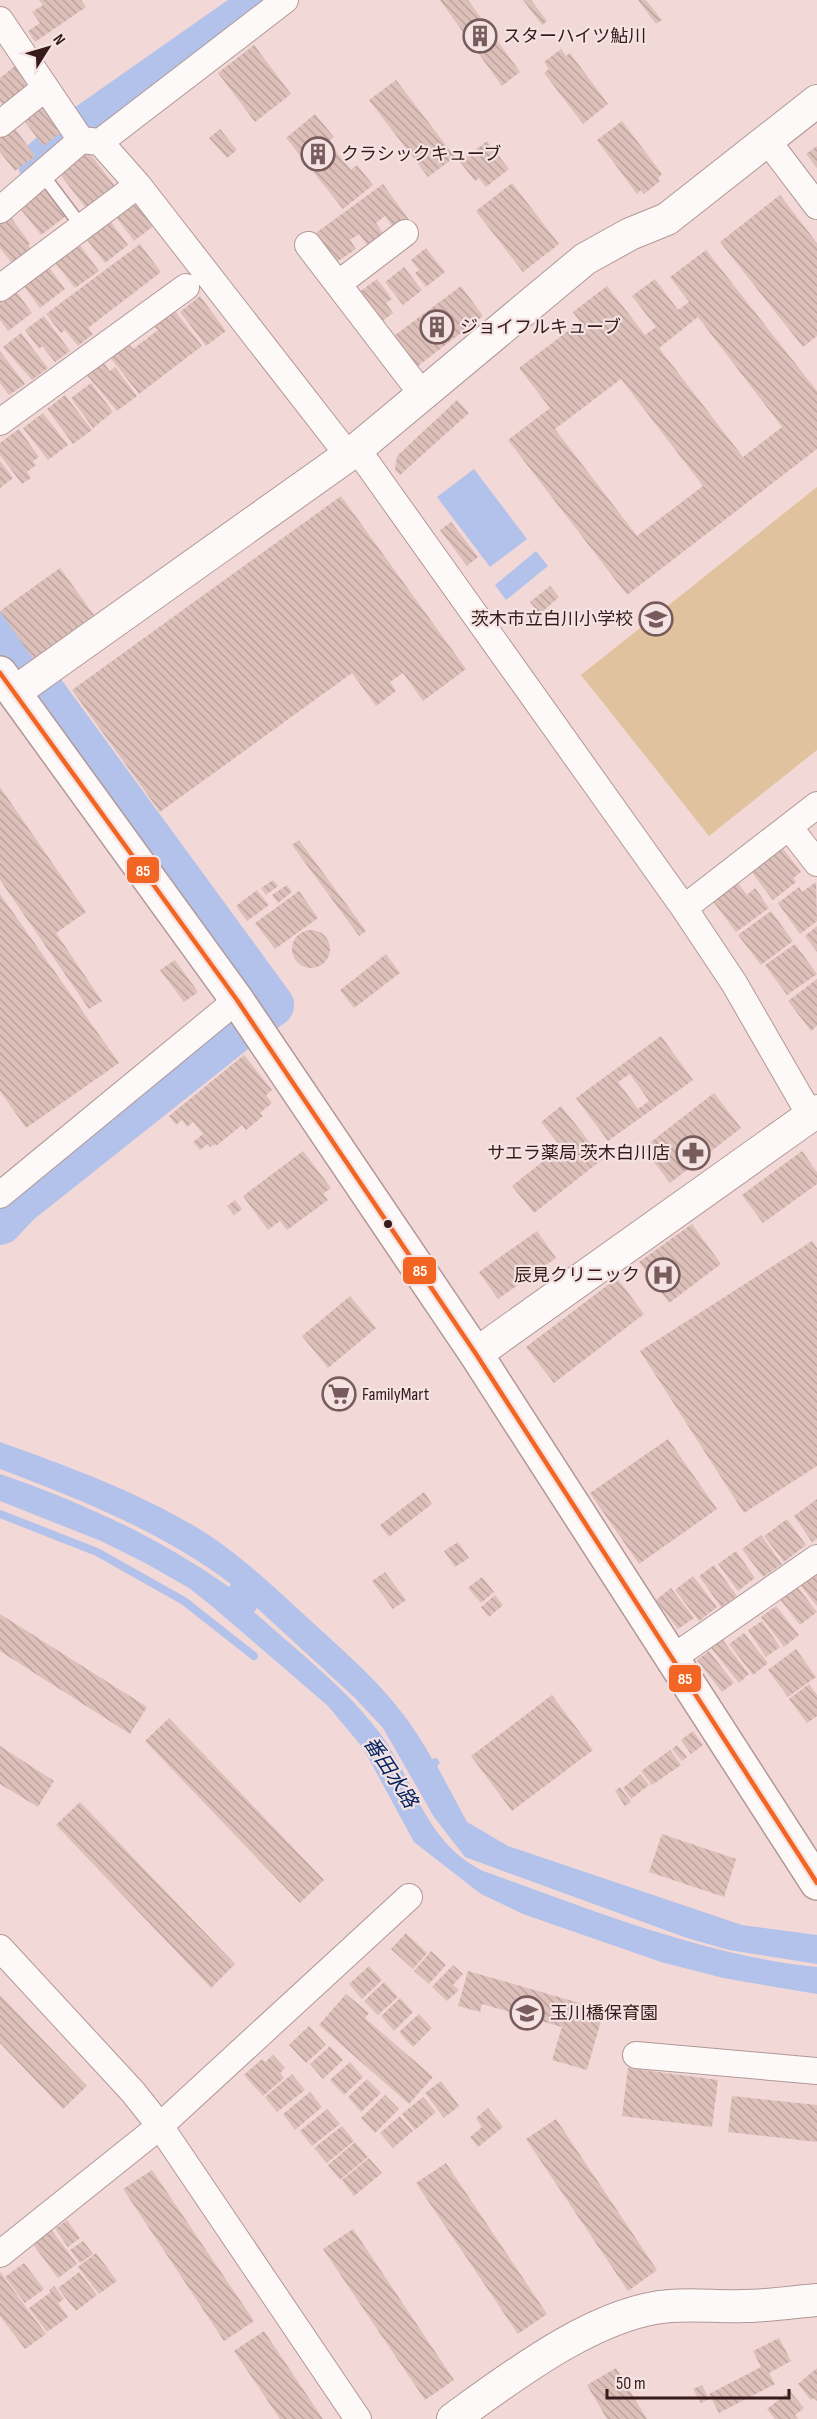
<svg xmlns="http://www.w3.org/2000/svg" width="817" height="2419" font-family="'Sofia Sans Condensed','Noto Sans JP',sans-serif">
  <style>
    .green { fill: #e1c29e }
    .water { fill: #b2c2ea }
    .lines { fill: none; stroke-linecap: round; stroke-linejoin: round }
    .stream { stroke: #b2c2ea; stroke-width: 8 }
    .river { stroke: #b2c2ea; stroke-width: 44 }
    .building { fill: url(#building-back-hatch); fill-rule: evenodd }
    .service-casing { stroke: #b19897; stroke-width: 15 }
    .minor-casing { stroke: #b19897; stroke-width: 28 }
    .tertiary-casing { stroke: #b19897; stroke-width: 34 }
    .secondary-casing { stroke: #b19897; stroke-width: 36 }
    .service { stroke: #fdf9f9; stroke-width: 12 }
    .minor { stroke: #fdf9f9; stroke-width: 26 }
    .tertiary { stroke: #fdf9f9; stroke-width: 32 }
    .secondary { stroke: #fdf9f9; stroke-width: 33 }
    .bus-1-casing { stroke: #f4e3e2; stroke-width: 9 }
    .bus-1 { stroke: #f26522; stroke-width: 4.5 }
    .bus-dot { fill: #371a1a; stroke: #f4e3e2; stroke-width: 2 }
    .labels { text-anchor: middle; stroke-width: 4.5; stroke-linejoin: round; paint-order: stroke }
    .poi-label { font-size: 18px; fill: #371a1a; stroke: #f4e3e2; text-anchor: start }
    .water-label { font-size: 20px; font-style: italic; fill: #042362; stroke: #f4e3e2 }
    .line-badge { stroke: #f4e3e2; stroke-width: 2 }
    .badge-label { font-size: 16px; text-anchor: middle; font-weight: bold; fill: #fff }
  </style>
  <defs>
    <pattern id="building-back-hatch" width="6" height="6" patternUnits="userSpaceOnUse" patternTransform="scale(1.5)"><rect width="6" height="6" fill="#ddc0b9"/><path d="M-1 5l2 2M0 0l6 6M5-1l2 2" fill="none" stroke="#bea49e"/></pattern>
  </defs>
  <rect width="100%" height="100%" fill="#f2d8d6"/>
  <!-- green -->
  <path class="green" d="M817,487V750L709,836L581,675Z"/>
  <!-- water -->
  <path class="water" d="M474,469L527,539L490,567L437,497Z
    M536,551L548,566L506,600L495,585Z
    M0,1442C67,1466 135,1491 196,1527C243,1555 283,1596 323,1632C367,1672 403,1705 432,1759L437,1758L440,1763L437,1766L467,1822L508,1846L742,1925L817,1935V1964L729,1950L687,1938L465,1857L434,1817L383,1728L355,1698L257,1608L254,1612C296,1650 345,1687 379,1732C416,1782 424,1842 483,1871C593,1910 701,1955 817,1967V1994L723,1978L661,1962L523,1914L481,1894L414,1842L363,1748L328,1706L213,1607L189,1588L147,1564L101,1541L0,1501V1474C83,1503 157,1536 229,1587L231,1584C161,1531 81,1500 0,1469Z"/>
  <g class="lines">
    <!-- stream -->
    <path class="stream" d="M255,0L259,5L265,1
      M0,1514L97,1552L184,1601L254,1656"/>
    <!-- river -->
    <path class="river" d="M40,164L68,139L259,5
      M0,633L272,1005L233,1033L19,1203L0,1223"/>
  </g>
  <!-- building -->
  <path class="building" d="M39,0H81L86,7L35,42L28,31L40,23L32,12L43,5Z
    M440,0H468L520,72L502,86Z
    M523,0H531L547,21L542,25Z
    M638,0H646L662,20L656,24Z
    M254,45L291,94L255,122L218,73Z
    M561,49L566,56L570,53L608,104L583,124L544,73L549,69L544,62Z
    M15,66L30,86L5,105L0,102V78Z
    M396,80L455,157L428,177L369,100Z
    M42,102L63,131L43,146L22,118Z
    M315,114L334,137L328,142L351,170L357,165L373,185L343,209L286,138Z
    M622,121L662,174L658,178L660,181L644,194L641,190L637,194L597,140Z
    M14,127L35,156L15,171L0,152V138Z
    M220,129L237,150L227,158L209,138Z
    M487,141L509,169L486,187L479,178L475,181L460,162Z
    M817,146V168L806,154Z
    M88,151L118,190L89,212L59,173Z
    M512,183L559,244L523,272L476,211Z
    M383,184L409,220L395,230L385,216L376,223L384,234L368,246L359,234L350,240L356,249L334,264L313,235Z
    M45,188L66,216L41,235L19,207Z
    M780,195L817,243V336L803,347L720,242Z
    M135,196L156,224L134,241L113,213Z
    M9,215L30,243L28,245L35,254L16,268L0,248V221Z
    M108,218L128,245L105,263L84,236Z
    M77,241L99,271L75,288L53,260Z
    M140,244L161,272L88,328L93,334L78,346L65,330L61,333L46,314Z
    M426,248L445,272L426,287L415,273L419,270L411,260Z
    M706,250L817,391V449L627,595L508,440L550,408L519,368L580,322L573,312L607,286L645,335L656,327L632,296L655,279L678,310L689,302L670,277ZM698,317L782,427L743,457L659,348ZM621,379L703,486L637,536L555,429Z
    M45,262L65,289L40,308L20,281Z
    M404,267L422,290L403,305L385,282Z
    M377,279L392,299L386,303L393,313L380,323L358,293Z
    M461,286L483,316L414,369L391,338Z
    M13,287L32,313L8,331L0,320V297Z
    M200,296L226,331L206,346L180,312Z
    M175,311L202,346L139,394L109,356L128,343L133,349L158,330L154,326Z
    M44,316L70,351L55,362L42,346L39,349L25,330Z
    M21,333L48,368L32,380L3,347Z
    M0,351L25,384L9,395L0,383Z
    M102,361L110,371L115,367L137,396L117,411L85,373Z
    M91,383L113,412L93,428L71,398Z
    M65,395L92,430L73,444L47,409Z
    M457,400L469,413L400,475L395,470L397,456Z
    M43,413L68,445L48,460L23,428Z
    M19,429L39,457L33,461L36,465L27,472L31,478L22,484L0,455V443Z
    M0,461L13,478L0,488Z
    M341,496L466,669L423,701L403,673L390,682L396,691L376,706L352,673L160,812L72,690Z
    M451,522L478,557L467,566L440,530Z
    M60,568L94,615L33,659L0,611Z
    M550,586L559,597L540,614L530,602Z
    M0,787L86,912L56,933L102,1001L89,1009L0,880Z
    M299,840L366,931L359,936L292,845Z
    M781,846L801,872L793,878L796,882L773,900L750,870Z
    M273,880L278,886L266,895L261,888Z
    M737,882L747,895L755,888L769,908L736,932L712,900Z
    M816,882L817,921L800,934L778,903L799,887L802,892Z
    M287,885L292,892L278,903L272,895Z
    M257,890L269,905L247,921L236,906Z
    M299,891L318,918L275,949L255,923Z
    M0,894L119,1063L26,1128L0,1091Z
    M771,911L793,941L761,965L738,935Z
    M817,926V952L805,936Z
    M292 949a19 19 0 1 1 38 0a19 19 0 1 1-38 0Z
    M795,944L817,974L787,995L765,965Z
    M386,954L400,973L354,1008L340,990Z
    M175,960L198,992L184,1002L160,970Z
    M817,979V1026L811,1031L788,1001Z
    M661,1036L693,1080L608,1141L576,1098ZM630,1074L649,1101L638,1109L618,1082Z
    M244,1055L272,1090L266,1095L272,1103L260,1113L263,1116L246,1130L242,1125L216,1146L215,1144L210,1147L208,1144L200,1150L193,1142L203,1134L193,1122L187,1127L182,1120L176,1125L169,1116Z
    M714,1093L741,1128L670,1183L643,1148Z
    M561,1106L603,1159L534,1213L512,1186L561,1147L541,1122Z
    M303,1151L331,1188L323,1194L328,1200L287,1230L280,1221L268,1230L243,1196Z
    M802,1151L817,1172V1184L763,1223L742,1195Z
    M235,1200L242,1209L234,1215L227,1206Z
    M692,1224L721,1264L669,1303L639,1262Z
    M537,1231L556,1258L498,1299L479,1272Z
    M812,1241L817,1248V1466L744,1513L640,1351Z
    M617,1278L644,1314L554,1383L526,1347Z
    M350,1296L376,1328L328,1368L302,1336Z
    M668,1439L717,1509L639,1564L590,1493Z
    M424,1492L432,1504L389,1537L380,1525Z
    M817,1499V1539L812,1542L794,1516Z
    M787,1519L806,1545L784,1562L764,1536Z
    M761,1535L782,1564L763,1577L742,1549Z
    M458,1542L469,1558L455,1567L444,1551Z
    M736,1551L755,1578L738,1591L718,1564Z
    M714,1565L737,1596L721,1607L699,1576Z
    M385,1572L406,1600L393,1609L372,1581Z
    M817,1574V1606L801,1586Z
    M693,1576L717,1607L699,1621L675,1590Z
    M482,1577L494,1592L481,1603L468,1588Z
    M796,1585L817,1612L800,1625L779,1598Z
    M671,1588L694,1618L678,1629L656,1600Z
    M495,1595L503,1605L489,1617L481,1607Z
    M776,1606L799,1635L784,1647L761,1617Z
    M0,1614L147,1707L130,1734L0,1651Z
    M762,1621L780,1647L766,1657L748,1630Z
    M744,1633L768,1663L753,1675L729,1644Z
    M722,1639L749,1674L739,1683L711,1648Z
    M796,1649L816,1677L788,1697L768,1670Z
    M709,1651L734,1683L722,1692L697,1660Z
    M809,1684L817,1695V1716L807,1723L789,1699Z
    M552,1695L593,1750L512,1811L471,1756Z
    M169,1718L324,1880L300,1903L145,1741Z
    M693,1731L703,1745L691,1754L681,1740Z
    M677,1745L687,1757L682,1761L672,1749Z
    M0,1746L54,1781L38,1807L0,1784Z
    M670,1750L681,1765L652,1785L641,1771Z
    M640,1774L649,1785L631,1799L623,1788Z
    M620,1787L631,1802L625,1806L615,1791Z
    M80,1802L235,1964L211,1988L56,1825Z
    M662,1834L736,1859L724,1897L649,1872Z
    M406,1933L427,1953L413,1969L391,1949Z
    M431,1951L446,1965L429,1984L414,1971Z
    M453,1965L463,1974L453,1985L459,1990L447,2001L432,1987Z
    M369,1966L382,1980L362,1999L349,1984Z
    M468,1971L604,2010L587,2070L552,2060L562,2027L482,2004L480,2012L458,2006Z
    M384,1982L398,1997L378,2015L364,2001Z
    M346,1994L369,2013L365,2018L433,2077L409,2104L319,2025Z
    M0,1995L87,2086L63,2109L0,2043Z
    M400,1998L413,2012L394,2031L381,2016Z
    M419,2014L432,2028L413,2047L399,2032Z
    M309,2026L326,2045L306,2063L289,2045Z
    M330,2046L343,2060L323,2079L310,2064Z
    M273,2055L285,2068L280,2073L284,2078L263,2096L244,2075L262,2059L265,2062Z
    M350,2062L363,2077L344,2095L330,2080Z
    M628,2068L718,2080L712,2127L622,2116Z
    M292,2074L305,2090L277,2112L265,2097Z
    M367,2079L381,2093L361,2112L348,2097Z
    M441,2081L459,2106L444,2118L425,2093Z
    M310,2092L322,2107L295,2130L283,2114Z
    M385,2095L399,2109L375,2133L361,2118Z
    M732,2096L817,2105V2142L728,2132Z
    M423,2097L436,2112L415,2130L402,2114Z
    M488,2108L503,2127L478,2147L470,2137L482,2127L476,2118Z
    M327,2109L340,2124L312,2146L300,2131Z
    M400,2116L413,2131L393,2148L380,2133Z
    M556,2119L657,2270L628,2291L526,2139Z
    M342,2126L354,2141L327,2163L314,2148Z
    M355,2142L368,2157L340,2180L328,2165Z
    M369,2158L382,2173L354,2196L342,2180Z
    M446,2163L547,2314L518,2334L416,2183Z
    M152,2170L254,2321L224,2341L123,2189Z
    M67,2220L80,2238L68,2247L55,2229Z
    M51,2229L77,2264L58,2278L32,2243Z
    M353,2229L454,2380L425,2400L323,2249Z
    M83,2241L93,2254L80,2263L70,2250Z
    M96,2253L117,2281L99,2294L78,2267Z
    M24,2263L44,2289L25,2303L5,2277Z
    M0,2272L46,2334L25,2349L0,2316Z
    M79,2272L97,2295L76,2311L58,2288Z
    M54,2286L64,2299L58,2303L68,2317L47,2332L29,2308L51,2292L49,2290Z
    M264,2331L323,2419H280L234,2351Z
    M779,2338L791,2361L769,2373L775,2384L719,2413L709,2394L761,2367L753,2351Z
    M616,2368L647,2419H607L587,2385Z
    M817,2368V2401L814,2398L811,2400L798,2384Z
    M702,2385L709,2399L701,2403L693,2389Z
    M790,2391L804,2408L795,2415L798,2419H775L767,2409Z"/>
  <g class="lines">
    <!-- service casing -->
    <g class="service-casing">
      <path id="service" d="M42,174L82,227"/>
    </g>
    <!-- minor casing -->
    <g class="minor-casing">
      <path id="minor" d="M0,20L81,140
        M0,124L45,88
        M767,140L817,206
        M100,142L138,185L348,455
        M0,210L81,140L100,142L285,0
        M308,245L422,394
        M338,284L405,233
        M0,288L138,185
        M0,422L186,287
        M357,449L684,908L734,983L810,1115
        M789,827L817,863
        M684,908L817,805
        M0,1195L237,1000
        M674,1657L817,1558
        M0,1948L133,2092L160,2126L358,2419
        M636,2055L817,2071
        M0,2254L160,2126L409,1897"/>
    </g>
    <!-- tertiary casing -->
    <g class="tertiary-casing">
      <path id="tertiary" d="M15,692L357,449L585,259L630,234L667,219L817,101
        M476,1354L817,1111
        M453,2419C511,2377 597,2311 670,2306C695,2304 719,2307 744,2306C768,2306 793,2302 817,2300"/>
    </g>
    <!-- secondary casing -->
    <g class="secondary-casing">
      <path id="secondary" d="M0,673L237,1000L476,1354L817,1883"/>
    </g>
    <!-- service -->
    <use href="#service" class="service"/>
    <!-- minor -->
    <use href="#minor" class="minor"/>
    <!-- tertiary -->
    <use href="#tertiary" class="tertiary"/>
    <!-- secondary -->
    <use href="#secondary" class="secondary"/>
    <!-- bus-1 casing -->
    <g class="bus-1-casing">
      <path id="bus-1" d="M0,673L237,1000L476,1354L817,1883"/>
    </g>
    <!-- bus-1 -->
    <use href="#bus-1" class="bus-1"/>
  </g>
  <!-- icons -->
  <defs>
    <g id="building-ring" transform="scale(1.725)"><circle r="9.5" fill="#f4e3e2" stroke="#785c5c" stroke-width="1.5"/><path d="M-4-6H4V6H1V3H-1V6H-4ZM-2.5-4.3h1.7v1.8h-1.7ZM.8-4.3h1.7v1.8H.8ZM-2.5-1h1.7V.8h-1.7ZM.8-1h1.7V.8H.8Z" fill="#785c5c"/></g>
    <g id="school-ring" transform="scale(1.725)"><circle r="9.5" fill="#f4e3e2" stroke="#785c5c" stroke-width="1.5"/><path d="M0-5L7-2L0 1L-7-2ZM-4 1L0 2.5L4 1V4Q0 6-4 4Z" fill="#785c5c"/></g>
    <g id="pharmacy-ring" transform="scale(1.725)"><circle r="9.5" fill="#f4e3e2" stroke="#785c5c" stroke-width="1.5"/><path d="M-2-6h4v4h4v4h-4v4h-4v-4h-4v-4h4Z" fill="#785c5c"/></g>
    <g id="hospital-ring" transform="scale(1.725)"><circle r="9.5" fill="#f4e3e2" stroke="#785c5c" stroke-width="1.5"/><path d="M-5-5h3v3.5h4V-5h3V5h-3V1.5h-4V5h-3Z" fill="#785c5c"/></g>
    <g id="supermarket-ring" transform="scale(1.725)"><circle r="9.5" fill="#f4e3e2" stroke="#785c5c" stroke-width="1.5"/><path d="M-6-5.5h2.5l.6 2H6L4.5 2H-2.5L-4.4-4H-6ZM-1.5 3.2a1.3 1.3 0 1 0 .1 0ZM3 3.2a1.3 1.3 0 1 0 .1 0Z" fill="#785c5c"/></g>
  </defs>
  <g fill-rule="evenodd">
    <use href="#building-ring" x="480" y="36"/>
    <use href="#building-ring" x="318" y="154"/>
    <use href="#building-ring" x="437" y="327"/>
    <use href="#school-ring" x="656" y="619"/>
    <use href="#pharmacy-ring" x="693" y="1153"/>
    <use href="#hospital-ring" x="663" y="1275"/>
    <use href="#supermarket-ring" x="339" y="1394"/>
    <use href="#school-ring" x="527" y="2013"/>
  </g>
  <!-- markers -->
  <circle class="bus-dot" cx="388" cy="1224" r="5"/>
  <g class="labels">
    <!-- poi labels -->
    <g class="poi-label">
      <text x="503" y="42">スターハイツ鮎川</text>
      <text x="341" y="160">クラシックキューブ</text>
      <text x="460" y="333">ジョイフルキューブ</text>
      <text x="633" y="625" text-anchor="end">茨木市立白川小学校</text>
      <text x="670" y="1159" text-anchor="end">サエラ薬局 茨木白川店</text>
      <text x="640" y="1281" text-anchor="end">辰見クリニック</text>
      <text x="362" y="1400">FamilyMart</text>
      <text x="550" y="2019">玉川橋保育園</text>
    </g>
    <!-- water labels -->
    <g class="water-label">
      <text transform="translate(391 1772) rotate(57)" y="7">番田水路</text>
    </g>
  </g>
  <g class="line-badge">
    <rect x="126" y="856" width="34" height="28" rx="6" fill="#f26522"/>
    <rect x="402" y="1256" width="35" height="29" rx="6" fill="#f26522"/>
    <rect x="668" y="1664" width="34" height="29" rx="6" fill="#f26522"/>
  </g>
  <g class="badge-label">
    <text x="143" y="876">85</text>
    <text x="420" y="1276">85</text>
    <text x="685" y="1684">85</text>
  </g>
  <!-- north arrow -->
  <g transform="translate(48 48) rotate(53)" stroke="#f4e3e2" stroke-width="4.5" paint-order="stroke">
  <path d="M0-4.5L10 22L0 15L-10 22Z" fill="#371a1a"/>
  <text y="-9" font-size="16" font-weight="bold" text-anchor="middle" fill="#371a1a">N</text>
  </g>
  <!-- scale -->
  <path d="M607 2389v9h182v-9" fill="none" stroke="#371a1a" stroke-width="3"/>
  <text x="616" y="2389" font-size="18" fill="#371a1a" stroke="#f4e3e2" stroke-width="4.5" paint-order="stroke">50 m</text>
</svg>
